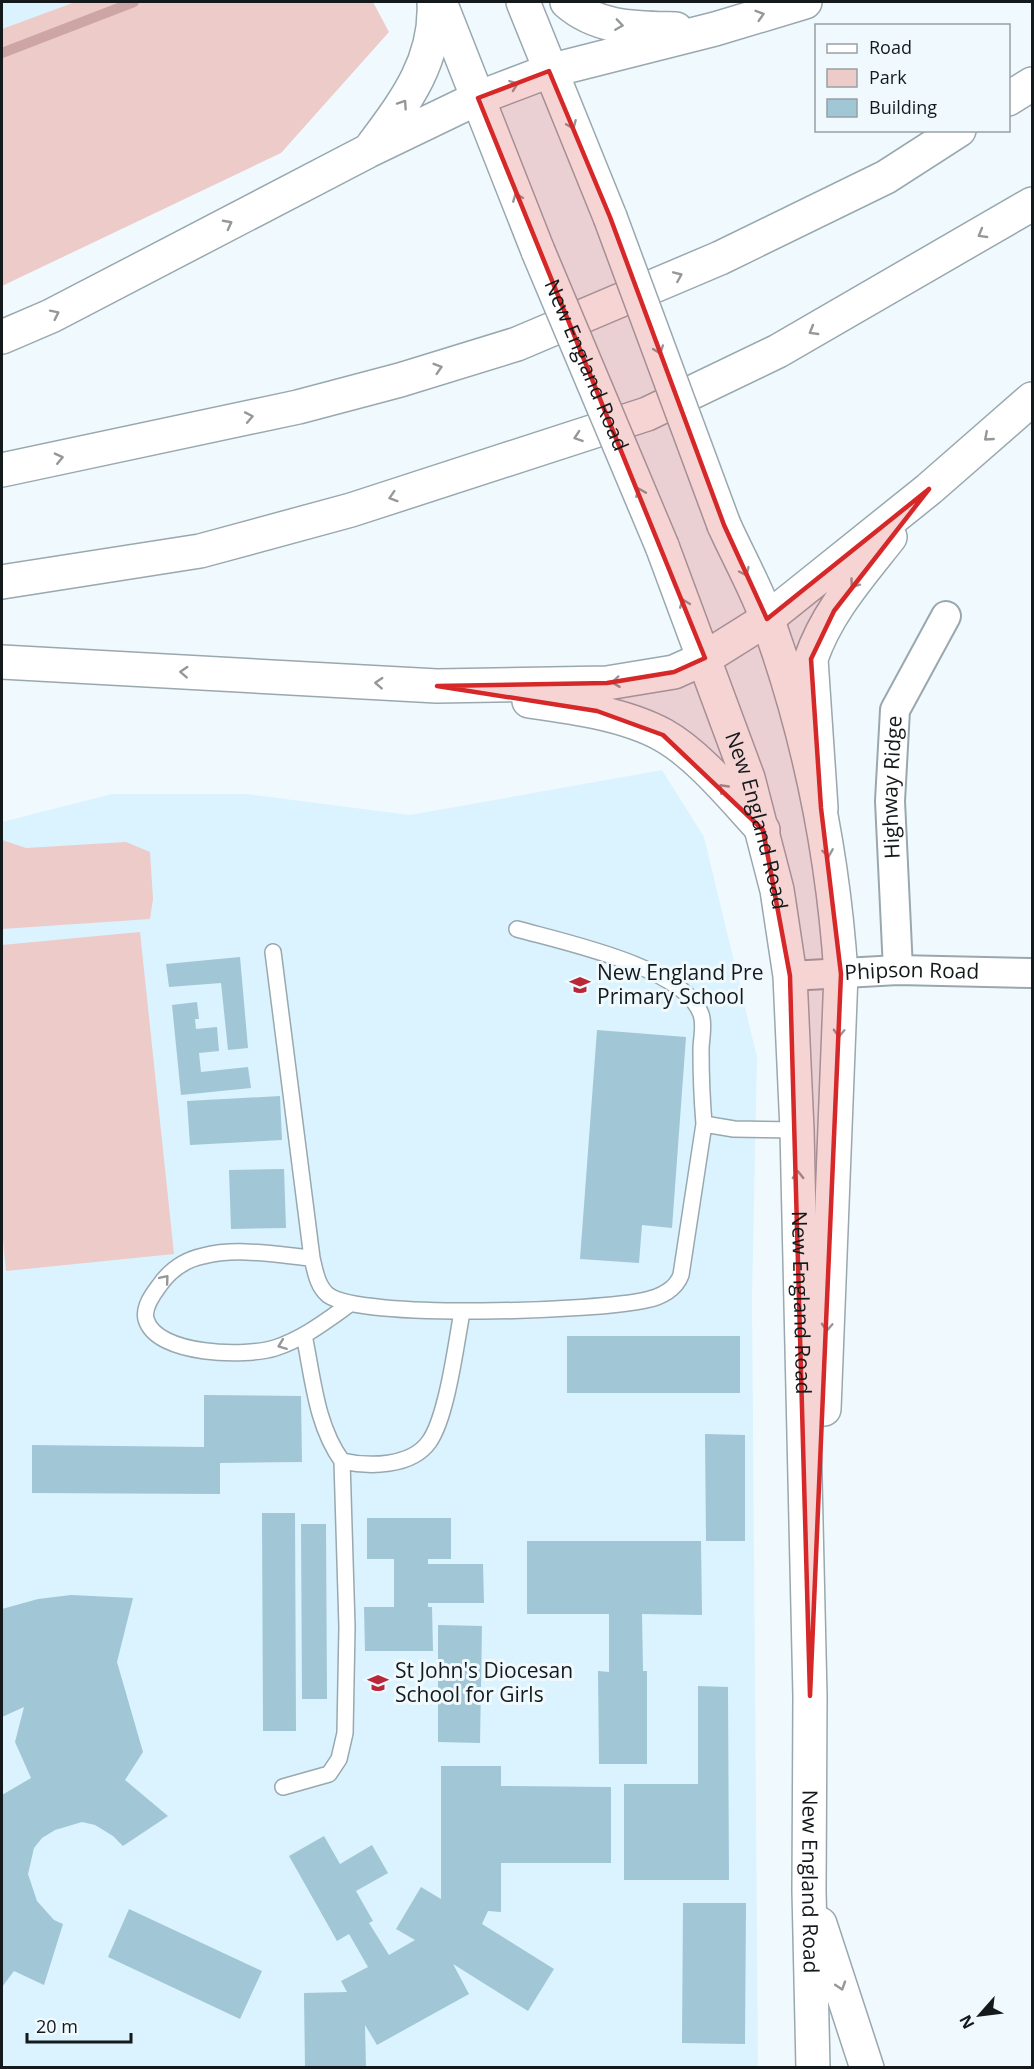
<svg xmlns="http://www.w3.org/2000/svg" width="1034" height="2069" font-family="'Open Sans',sans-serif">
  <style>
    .built { fill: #daf3fe }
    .green { fill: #eccbc9 }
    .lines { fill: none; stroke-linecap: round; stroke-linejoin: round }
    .stream { stroke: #cca5a4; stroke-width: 10 }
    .building { fill: #a1c6d6 }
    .lane-casing { stroke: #99a8af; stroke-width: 18 }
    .street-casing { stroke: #99a8af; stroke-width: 32 }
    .secondary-casing { stroke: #99a8af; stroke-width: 36 }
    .highway-casing { stroke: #99a8af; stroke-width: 36 }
    .lane { stroke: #fff; stroke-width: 15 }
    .street { stroke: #fff; stroke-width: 28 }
    .secondary { stroke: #fff; stroke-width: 33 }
    .highway { stroke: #fff; stroke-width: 33 }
    .secondary-bridge-casing { stroke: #99a8af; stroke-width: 36; stroke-linecap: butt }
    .secondary-bridge { stroke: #fff; stroke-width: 33 }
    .oneway { stroke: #959899 }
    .marked { fill: #d62828; fill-opacity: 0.2; stroke: #d62828; stroke-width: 4.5; stroke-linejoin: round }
    .labels { text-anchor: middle; stroke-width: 6; stroke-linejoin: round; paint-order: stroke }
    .street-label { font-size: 21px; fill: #141a1c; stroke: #f0fafe }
    .poi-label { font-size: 21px; fill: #141a1c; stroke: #f0fafe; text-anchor: start }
  </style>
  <rect width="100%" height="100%" fill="#f0fafe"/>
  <!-- built -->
  <path class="built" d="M2,2H75L2,29Z
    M662,770L704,837L757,1057L752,1298L758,2067L2,2068V822L112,794H246L410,815Z"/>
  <!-- green -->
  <path class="green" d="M75,2H373L389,32L281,153L2,286V29Z
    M2,840L26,848L126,842L150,852L153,899L150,919L2,929Z
    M140,932L174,1254L6,1271L2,1228V945Z"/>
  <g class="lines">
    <!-- stream -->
    <path class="stream" d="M2,53L134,2"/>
  </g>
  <!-- building -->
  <path class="building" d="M240,957L248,1048L228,1050L221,983L169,987L166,964Z
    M197,1002L199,1019H195L196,1029L217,1027L219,1051L199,1053L201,1072L248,1067L251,1088L181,1095L172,1005Z
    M597,1030L686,1037L672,1228L642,1225L639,1263L580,1259Z
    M280,1096L282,1140L190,1145L187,1101Z
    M284,1169L286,1228L231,1229L229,1170Z
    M567,1336H740V1393H567Z
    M204,1395L301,1396L302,1462L220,1463V1494L32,1493V1445L204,1447Z
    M705,1434L745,1435V1541H706Z
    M262,1513H295L296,1731H263Z
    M367,1518H451V1559H428V1564H483L484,1603H428V1607H432L433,1651H365L364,1607H394V1559H367Z
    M301,1524H326L327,1699H302Z
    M527,1541H701L702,1615L642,1614L643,1671H647V1764H599L598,1671L609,1672V1614H527Z
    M71,1595L133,1598L117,1662L143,1752L125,1780L168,1816L123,1846L113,1836L95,1825L82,1822L55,1830L42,1838L34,1848L28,1874L37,1901L54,1920L63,1924L44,1985L14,1971L2,1987V1795L31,1778L15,1742L24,1707L2,1717V1609L38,1599Z
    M438,1625L482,1626L480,1743L438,1742Z
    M698,1686L728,1687L729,1880H624V1784H698Z
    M441,1766H501V1786L611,1787V1863H501V1912L488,1911L482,1924L554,1969L528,2011L453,1964L469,1994L377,2045L365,2025L366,2068H305L304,1993L347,1992L341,1981L368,1967L349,1934L337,1941L289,1856L324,1836L340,1864L372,1845L388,1873L356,1891L373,1921L369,1923L389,1955L415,1940L396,1929L421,1887L441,1899Z
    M683,1903H746L745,2044L682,2043Z
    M129,1909L262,1971L240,2019L108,1957Z"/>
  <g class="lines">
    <!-- lane casing -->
    <g class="lane-casing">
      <path id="lane" d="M517,929C563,942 684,967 701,1014C705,1026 701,1038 701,1050C701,1075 702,1100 704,1124L734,1129L797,1130
        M273,952L312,1258C315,1270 317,1286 328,1295C361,1320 600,1311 646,1300C661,1297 676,1289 681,1275L704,1124
        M312,1258C278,1255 237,1247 203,1256C184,1260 170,1270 159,1286C153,1294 143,1307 146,1319C156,1356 247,1357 275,1348C303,1339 326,1321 350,1304
        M304,1335C313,1378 316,1425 342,1461C369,1467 411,1467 429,1442C447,1417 456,1344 462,1312
        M283,1787L329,1774L339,1759L345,1733L347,1627L342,1461"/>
    </g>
    <!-- street casing -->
    <g class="street-casing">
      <g id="street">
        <path id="s1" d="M898,970L890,801L895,710L946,616"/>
        <path id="s2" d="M790,976L898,970L1032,973"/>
      </g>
    </g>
    <!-- secondary casing -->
    <g class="secondary-casing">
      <g id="secondary">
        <path d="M440,2L538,251"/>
        <path d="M523,2L610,217"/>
        <path d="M724,525C738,556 756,588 768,621C809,735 833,853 841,974L824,1409"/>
        <path id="s3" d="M662,546L748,778L777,890L790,976L797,1130L810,1696L809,1891L813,2068"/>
        <path d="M820,1924L867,2068"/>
      </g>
    </g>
    <!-- highway casing -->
    <g class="highway-casing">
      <path id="highway" d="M567,2C598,29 636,28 676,29
        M1008,99L1032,84
        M373,145C406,101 437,60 434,2
        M2,337L51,316L368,151L478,98L549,71L715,29L805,2
        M2,470L298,407L400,380L517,344L720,258L886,177L959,130
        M2,582L200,551L351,510L647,414L778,351L1032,204
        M2,662L437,686L607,683L674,672L705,658L767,619L929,489L1032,399
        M529,701C572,707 625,714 663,735C699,755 735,800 763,830
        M821,808L811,659C826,613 861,574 890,537"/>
    </g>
    <!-- lane -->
    <use href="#lane" class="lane"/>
    <!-- street -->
    <use href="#street" class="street"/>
    <!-- secondary -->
    <use href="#secondary" class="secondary"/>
    <!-- highway -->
    <use href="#highway" class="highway"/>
    <!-- secondary-bridge casing -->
    <g class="secondary-bridge-casing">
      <g id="secondary-bridge">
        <path d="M610,217L724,525"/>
        <path id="s4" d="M538,251L662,546"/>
      </g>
    </g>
    <!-- secondary-bridge -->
    <use href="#secondary-bridge" class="secondary-bridge"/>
  </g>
  <!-- one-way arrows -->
  <defs><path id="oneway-chevron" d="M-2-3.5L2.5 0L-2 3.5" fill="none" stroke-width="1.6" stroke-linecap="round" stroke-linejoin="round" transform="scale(1.5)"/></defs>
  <g class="oneway">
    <use href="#oneway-chevron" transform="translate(760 15) rotate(-17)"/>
    <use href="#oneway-chevron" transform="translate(619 25) rotate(8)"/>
    <use href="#oneway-chevron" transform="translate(514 85) rotate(-20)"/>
    <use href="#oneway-chevron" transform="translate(403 104) rotate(-56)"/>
    <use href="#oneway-chevron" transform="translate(572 125) rotate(67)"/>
    <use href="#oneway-chevron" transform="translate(517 197) rotate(-111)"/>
    <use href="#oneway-chevron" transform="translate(228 224) rotate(-28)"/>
    <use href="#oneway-chevron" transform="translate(982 234) rotate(150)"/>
    <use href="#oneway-chevron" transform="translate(678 276) rotate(-23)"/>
    <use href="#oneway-chevron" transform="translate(55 314) rotate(-26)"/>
    <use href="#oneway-chevron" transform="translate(813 331) rotate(150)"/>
    <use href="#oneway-chevron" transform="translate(659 350) rotate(70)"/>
    <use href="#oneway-chevron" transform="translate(438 368) rotate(-17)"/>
    <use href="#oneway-chevron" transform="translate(249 417) rotate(-11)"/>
    <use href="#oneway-chevron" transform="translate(578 437) rotate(161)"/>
    <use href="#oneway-chevron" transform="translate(988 437) rotate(139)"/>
    <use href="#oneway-chevron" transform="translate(59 458) rotate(-13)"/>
    <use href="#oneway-chevron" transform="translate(640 492) rotate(-113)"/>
    <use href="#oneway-chevron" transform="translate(393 497) rotate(163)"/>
    <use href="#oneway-chevron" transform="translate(745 572) rotate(65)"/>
    <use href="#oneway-chevron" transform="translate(854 584) rotate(126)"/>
    <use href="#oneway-chevron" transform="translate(684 603) rotate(-111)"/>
    <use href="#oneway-chevron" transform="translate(184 672) rotate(-177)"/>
    <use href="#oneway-chevron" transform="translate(616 682) rotate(173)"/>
    <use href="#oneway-chevron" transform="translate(379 683) rotate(-177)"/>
    <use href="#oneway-chevron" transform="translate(723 788) rotate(-134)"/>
    <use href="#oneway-chevron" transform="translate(828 853) rotate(81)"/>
    <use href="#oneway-chevron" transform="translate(839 1033) rotate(92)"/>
    <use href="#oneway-chevron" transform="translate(798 1175) rotate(-91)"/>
    <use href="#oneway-chevron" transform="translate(165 1279) rotate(-50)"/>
    <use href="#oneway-chevron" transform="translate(827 1327) rotate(93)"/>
    <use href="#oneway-chevron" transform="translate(282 1345) rotate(159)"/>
    <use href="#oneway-chevron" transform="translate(841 1986) rotate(72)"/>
  </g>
  <!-- marked area -->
  <path class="marked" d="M549,71L610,217L724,525L767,619L929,489L834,611L811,659L821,808L841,974L810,1696L790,976L763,830L663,735L597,711L437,686L607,683L674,672L705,658L478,98Z"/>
  <!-- icons -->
  <defs>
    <g id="school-bare" transform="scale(1.62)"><path d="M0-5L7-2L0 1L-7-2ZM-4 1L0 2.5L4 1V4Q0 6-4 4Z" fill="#b92739" stroke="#f0fafe" stroke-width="2.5" paint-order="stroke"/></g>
  </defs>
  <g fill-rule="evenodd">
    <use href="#school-bare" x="580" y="985"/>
    <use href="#school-bare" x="378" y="1683"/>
  </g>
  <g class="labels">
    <!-- street labels -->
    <g class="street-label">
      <text dy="7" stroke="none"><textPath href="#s4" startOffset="124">New England Road</textPath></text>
      <text dy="7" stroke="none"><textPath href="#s1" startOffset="183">Highway Ridge</textPath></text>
      <text dy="7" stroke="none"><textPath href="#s3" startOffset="291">New England Road</textPath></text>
      <text dy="7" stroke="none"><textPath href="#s2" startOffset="122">Phipson Road</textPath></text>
      <text dy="7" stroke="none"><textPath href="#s3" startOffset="777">New England Road</textPath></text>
      <text dy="7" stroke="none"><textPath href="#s3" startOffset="1356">New England Road</textPath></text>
    </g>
    <!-- poi labels -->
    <g class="poi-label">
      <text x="597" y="980">New England Pre<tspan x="597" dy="24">Primary School</tspan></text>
      <text x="395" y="1678">St John's Diocesan<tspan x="395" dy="24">School for Girls</tspan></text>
    </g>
  </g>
  <!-- border -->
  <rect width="1034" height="2069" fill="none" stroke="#141a1c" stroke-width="6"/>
  <!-- legend -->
  <rect x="815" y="24" width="195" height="108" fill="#f0fafe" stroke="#98a0a4" stroke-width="1.5"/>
  <rect x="827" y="44" width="30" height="9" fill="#ffffff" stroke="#98a0a4" stroke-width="1.5"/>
  <text x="869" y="54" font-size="18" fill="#141a1c">Road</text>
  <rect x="827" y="69" width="30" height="18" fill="#eccbc9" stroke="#98a0a4" stroke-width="1.5"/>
  <text x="869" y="84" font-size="18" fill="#141a1c">Park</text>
  <rect x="827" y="99" width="30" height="18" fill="#a1c6d6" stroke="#98a0a4" stroke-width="1.5"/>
  <text x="869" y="114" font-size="18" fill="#141a1c">Building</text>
  <!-- north arrow -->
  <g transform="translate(980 2015) rotate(242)" stroke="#f0fafe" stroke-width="4.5" paint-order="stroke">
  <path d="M0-4.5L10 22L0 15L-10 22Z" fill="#141a1c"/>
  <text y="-9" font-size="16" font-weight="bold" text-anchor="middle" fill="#141a1c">N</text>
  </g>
  <!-- scale -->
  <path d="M27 2033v9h104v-9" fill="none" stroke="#141a1c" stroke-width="3"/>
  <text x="36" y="2033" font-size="18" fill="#141a1c" stroke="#f0fafe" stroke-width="4.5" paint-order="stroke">20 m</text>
</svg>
